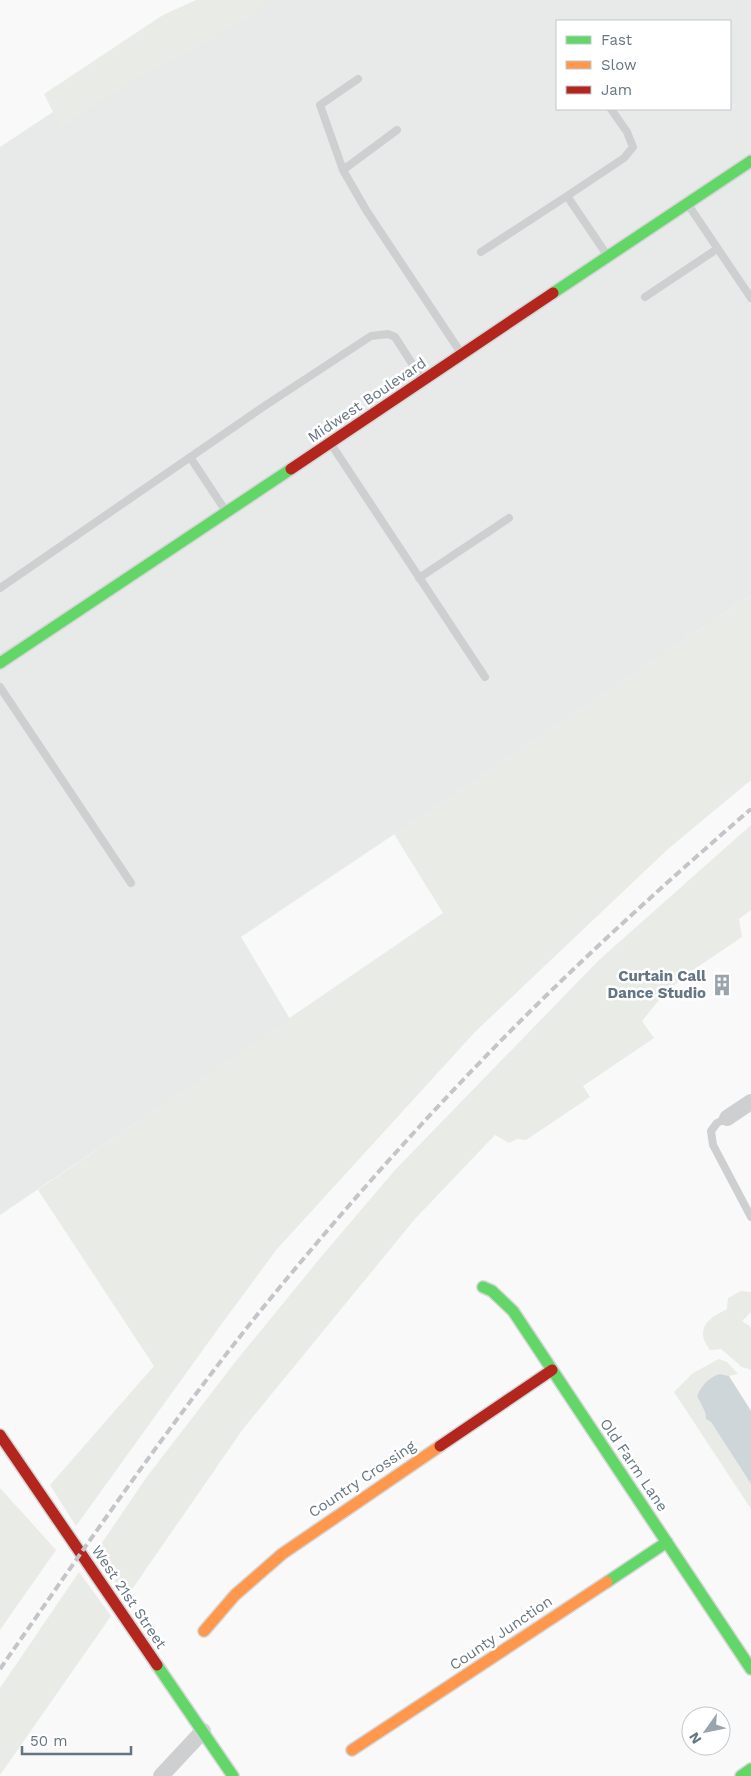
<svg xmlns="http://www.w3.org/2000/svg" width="751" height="1776" font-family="'Work Sans',sans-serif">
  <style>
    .built { fill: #e8e9e9; fill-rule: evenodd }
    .green { fill: #e8ebe6 }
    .water { fill: #ced6d9 }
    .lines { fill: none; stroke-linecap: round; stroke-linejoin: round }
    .fast-casing { stroke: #d5d6d7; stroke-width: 14 }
    .slow-casing { stroke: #d5d6d7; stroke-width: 14 }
    .jam-casing { stroke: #d5d6d7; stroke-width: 14 }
    .lane { stroke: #cecfd0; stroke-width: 8 }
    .street { stroke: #cecfd0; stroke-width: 16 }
    .fast { stroke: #63d668; stroke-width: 11 }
    .slow { stroke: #ff974d; stroke-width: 11 }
    .jam { stroke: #b3261e; stroke-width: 11 }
    .rail { stroke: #c3c5c6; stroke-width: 4; stroke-dasharray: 8 4; stroke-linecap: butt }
    .labels { text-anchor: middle; stroke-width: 5; stroke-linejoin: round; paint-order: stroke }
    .street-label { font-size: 15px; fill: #657683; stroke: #fff }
    .poi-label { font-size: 15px; font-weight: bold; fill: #657683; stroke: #fff; text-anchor: end }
  </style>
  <rect width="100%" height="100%" fill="#f9f9f9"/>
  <!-- built -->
  <path class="built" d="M222,0H751V595L241,937L290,1019L0,1215V147ZM557,21H730V109H557Z"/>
  <!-- green -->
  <path class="green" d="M196,0H269L254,15L115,92L61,128L44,94L163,15Z
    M751,595V780L668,849L475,1032L277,1249L223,1322L76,1526L50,1485L154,1366L38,1190L443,913L394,834Z
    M751,825V910L739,919L742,937L687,974L664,994L642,1021L654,1038L583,1086L590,1097L526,1140L517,1139L509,1143L495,1135L414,1220L243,1429L126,1598L95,1553L146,1478L236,1361L321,1257L395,1170L599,960Z
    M741,1291L751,1292V1312L742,1321L751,1327V1370L742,1367L721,1349L710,1350C694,1329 708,1318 727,1309L728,1298Z
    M719,1359L727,1362L738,1374L729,1376L720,1374L697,1396L705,1412L706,1419L711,1422L751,1484V1509L674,1392L693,1373Z
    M0,1488L56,1550L0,1630Z
    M79,1572L111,1616L0,1775V1688Z"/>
  <!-- water -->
  <path class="water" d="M720,1374L729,1376L751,1411V1484L711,1422L706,1419L705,1412L697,1396C702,1385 709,1377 720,1374Z"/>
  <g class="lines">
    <!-- fast casing -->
    <g class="fast-casing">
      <path id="fast" d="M553,293L751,161
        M0,663L291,469
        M483,1287L492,1291L513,1311L751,1669
        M607,1582L667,1542
        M157,1665L233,1776
        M741,1776L751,1769"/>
    </g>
    <!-- slow casing -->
    <g class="slow-casing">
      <path id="slow" d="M204,1631L235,1595L282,1554L440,1446
        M352,1750L607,1582"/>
    </g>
    <!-- jam casing -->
    <g class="jam-casing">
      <path id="jam" d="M291,469L553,293
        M0,1435L157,1665
        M440,1446L552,1370"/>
    </g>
    <!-- lane -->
    <path class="lane" d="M358,79L320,105L343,170L366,210L461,353
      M343,170L397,130
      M689,206L751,298
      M481,252L567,196
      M607,255L567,196L624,158L633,147L627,132L611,109
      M645,297L717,249
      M331,444L485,677
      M190,457L225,510
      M419,578L509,518
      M0,588L266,405L371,336L388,334L395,337L422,379
      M0,687L131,883
      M727,1118L717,1123L711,1131L713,1145L751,1217"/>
    <!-- street -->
    <path class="street" d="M727,1118L751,1102
      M161,1776L203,1731"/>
    <!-- fast -->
    <use href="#fast" class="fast"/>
    <!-- slow -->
    <use href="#slow" class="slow"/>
    <!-- jam -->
    <use href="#jam" class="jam"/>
    <!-- rail -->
    <path class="rail" d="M0,1669C83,1550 166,1429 257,1315C357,1192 465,1072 580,963C636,910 693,859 751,809"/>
  </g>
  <!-- icons -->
  <defs>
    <g id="building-bare" transform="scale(1.725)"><path d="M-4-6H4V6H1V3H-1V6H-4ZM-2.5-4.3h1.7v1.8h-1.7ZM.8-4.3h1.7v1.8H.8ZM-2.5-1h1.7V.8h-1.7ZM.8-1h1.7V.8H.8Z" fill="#99a4ac" stroke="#fff" stroke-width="2.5" paint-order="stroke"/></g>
  </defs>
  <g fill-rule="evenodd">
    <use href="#building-bare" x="722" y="985"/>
  </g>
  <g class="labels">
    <!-- street labels -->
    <g class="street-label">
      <text transform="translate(367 400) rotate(-34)" y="5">Midwest Boulevard</text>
      <text transform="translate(634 1465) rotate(56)" y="5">Old Farm Lane</text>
      <text transform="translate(362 1479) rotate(-34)" y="5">Country Crossing</text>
      <text transform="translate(129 1597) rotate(56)" y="5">West 21st Street</text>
      <text transform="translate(501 1633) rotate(-34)" y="5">County Junction</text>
    </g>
    <!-- poi labels -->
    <g class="poi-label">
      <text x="706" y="981">Curtain Call<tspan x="706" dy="17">Dance Studio</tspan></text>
    </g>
  </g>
  <!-- legend -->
  <rect x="556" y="20" width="175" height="90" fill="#ffffff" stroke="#c1c8cd"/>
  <rect x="566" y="36" width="25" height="8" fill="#63d668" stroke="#c1c8cd"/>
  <text x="601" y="45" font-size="15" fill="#657683">Fast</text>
  <rect x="566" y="61" width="25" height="8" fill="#ff974d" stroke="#c1c8cd"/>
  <text x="601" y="70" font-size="15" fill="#657683">Slow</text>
  <rect x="566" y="86" width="25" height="8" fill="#b3261e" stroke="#c1c8cd"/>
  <text x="601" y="95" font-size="15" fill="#657683">Jam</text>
  <!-- north arrow -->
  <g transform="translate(706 1731) rotate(237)"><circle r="24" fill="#ffffff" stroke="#c1c8cd"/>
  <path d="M0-4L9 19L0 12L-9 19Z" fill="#99a4ac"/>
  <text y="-8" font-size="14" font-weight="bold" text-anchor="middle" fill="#657683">N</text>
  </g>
  <!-- scale -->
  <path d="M22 1746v8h109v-8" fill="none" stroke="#657683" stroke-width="2.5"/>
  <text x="30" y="1746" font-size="15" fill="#657683" stroke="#ffffff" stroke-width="4" paint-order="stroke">50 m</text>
</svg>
